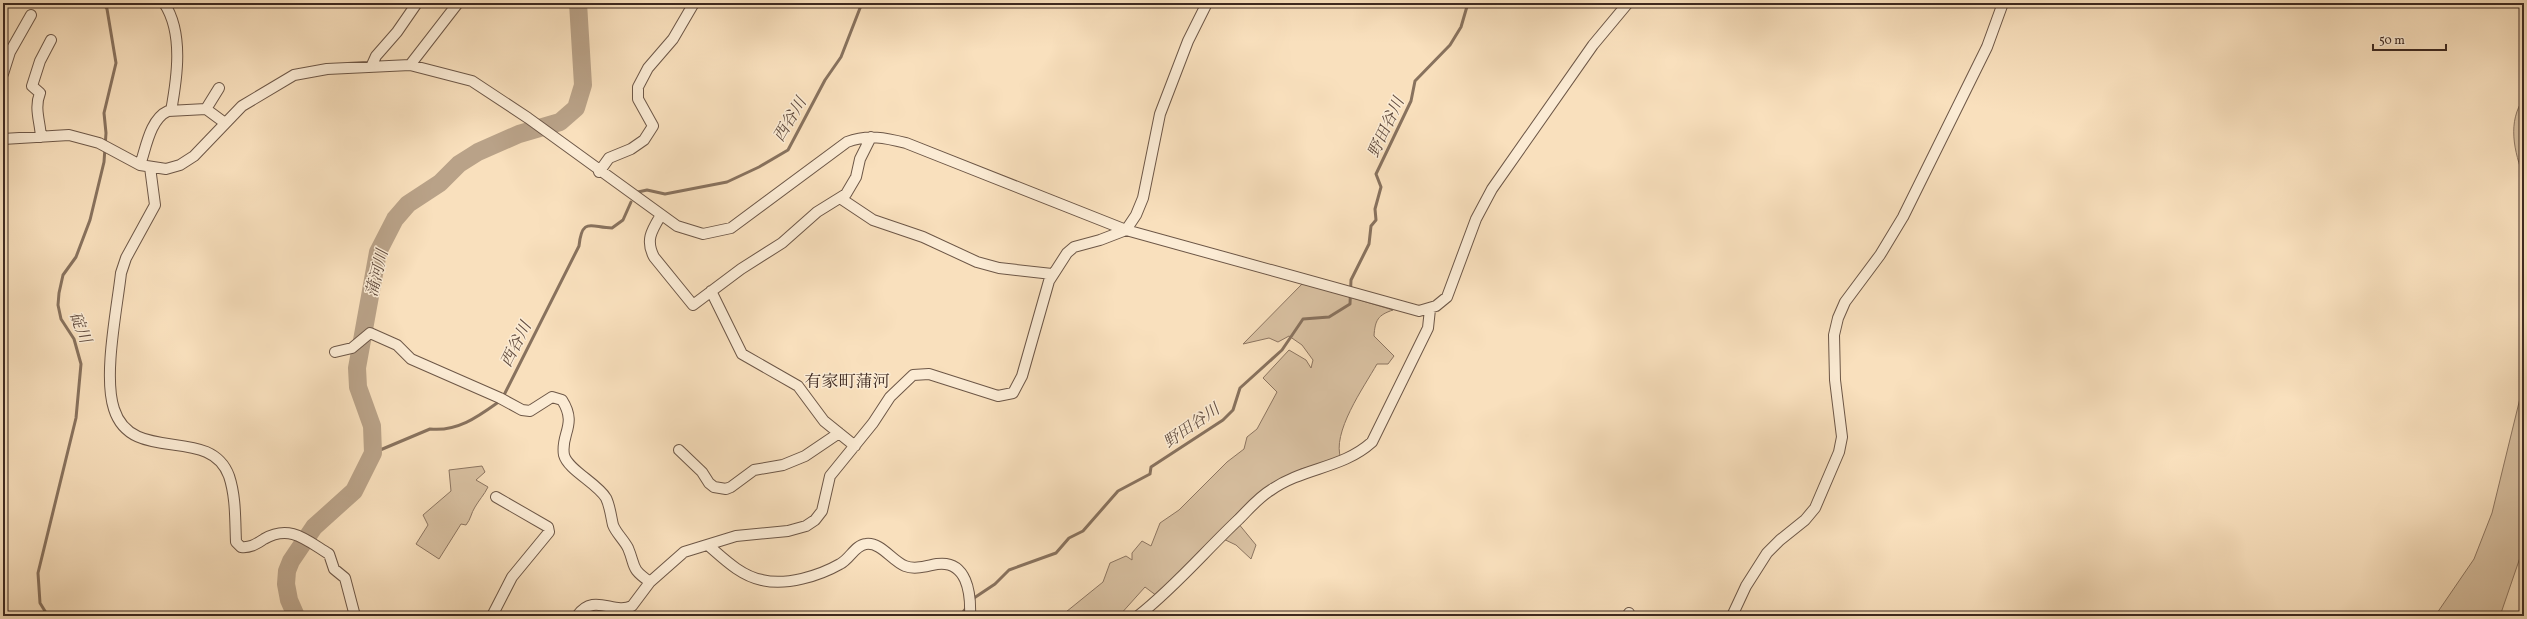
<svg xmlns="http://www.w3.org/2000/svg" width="2527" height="619" font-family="Vollkorn,'Noto Serif JP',serif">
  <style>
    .green { fill: #d9c1a2; stroke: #8c7561 }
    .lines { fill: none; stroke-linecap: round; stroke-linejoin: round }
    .stream { stroke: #88725e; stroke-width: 3 }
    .river { stroke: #b9a288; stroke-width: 18 }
    .minor-casing { stroke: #6d5747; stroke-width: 12 }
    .minor { stroke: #fbebd4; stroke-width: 10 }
    .labels { text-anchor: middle; stroke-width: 3; stroke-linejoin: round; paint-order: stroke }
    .water-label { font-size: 16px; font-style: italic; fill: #634d3f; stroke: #fbebd4 }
    .quarter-label { font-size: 17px; fill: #3e2920; stroke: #fbebd4 }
  </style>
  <rect width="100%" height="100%" fill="#f9e0bd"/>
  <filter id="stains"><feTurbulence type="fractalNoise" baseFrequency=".005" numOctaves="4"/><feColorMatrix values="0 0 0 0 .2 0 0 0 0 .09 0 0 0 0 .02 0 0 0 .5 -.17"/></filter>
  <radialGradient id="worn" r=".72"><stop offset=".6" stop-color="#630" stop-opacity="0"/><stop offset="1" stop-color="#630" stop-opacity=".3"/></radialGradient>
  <!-- green -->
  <path class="green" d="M2524,98V178C2514,151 2507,122 2524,98Z
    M1303,283L1393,310C1378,315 1375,320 1374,336L1394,356L1388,364H1377C1364,387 1331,433 1341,459L1301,469L1266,489L1233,517L1256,545L1251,559L1236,545L1215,535L1157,596L1145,587L1119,616H1061L1103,582L1110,563L1126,556L1132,560V553L1142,541L1151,546L1160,523L1179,510L1227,462L1244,449L1247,437L1257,429L1277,392L1263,378L1289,350L1306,360L1311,368L1313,360L1302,345L1289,336L1278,342L1269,338L1243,344Z
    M2524,382V546L2500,616H2435L2474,559L2492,513Z
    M482,466L485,472L476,480L488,487C484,495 479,500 475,507C471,513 471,519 466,525L461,524L439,559L416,544L428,525L423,515L451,491L449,470Z"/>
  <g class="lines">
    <!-- stream -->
    <path class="stream" d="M638,192L647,190L665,194L727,182L759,167L788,150L825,80L841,57L862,3
      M503,397L579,246C582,216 592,228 612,228L623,220L631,202
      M373,453L430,429C458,432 479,416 500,401
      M971,600L995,584L1009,570L1056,553L1069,538L1083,531L1118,491L1150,474L1151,467L1223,420L1233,410L1240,388L1282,350L1303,319L1329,317L1350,304L1351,280L1369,244L1371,226L1376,220L1375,209L1381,187L1376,174L1411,101L1415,81L1450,45L1461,27L1468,3
      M48,616L40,603L38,573L76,418L81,364L74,339L61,319L58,305L59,293L63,275L76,257L90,220L104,162L106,133L104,113L116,63L107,9L104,3
      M960,616L967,607"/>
    <!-- river -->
    <path class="river" d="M296,616L289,600L286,584L287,571L291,561L314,527L354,491L373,453L372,426L358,387L357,368L378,252L395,219L408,204L440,183L459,164L478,152L519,134L560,122L576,108L583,85L578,3"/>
    <!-- minor casing -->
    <g class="minor-casing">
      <path id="minor" d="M164,3C184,33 177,78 171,111
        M410,65L458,3
        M371,67L376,56L397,32L417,3
        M3,74L10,52L31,15
        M206,109L225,123
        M41,137C40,121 34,108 40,93L32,86L40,61L51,40
        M3,139L69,135L99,143L140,165L166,169L180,165L194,156L242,106L294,75L327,69L410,65L472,81L528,118L677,226L703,234L731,228L847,142C868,134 886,138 906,143L1126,230L1419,311L1436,306L1447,297L1476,219L1492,189L1593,45L1628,3
        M140,165C146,148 150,119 168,111L206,109L219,88
        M150,167L155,205L126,258L121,273C117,309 103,376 114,409C132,466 210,424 229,476C236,497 235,520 236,542L241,547C251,548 256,544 264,539C290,524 306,540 329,554L334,569L345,578L355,616
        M599,172L609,158L631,149L644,140L653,126L638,99V87L648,68L673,39L694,3
        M840,198L873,220L923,237L977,262L999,268L1052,274
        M661,215C652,230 645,240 654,257L693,305L741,269L782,243L817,212L846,194L856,177L860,159L871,137
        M711,291L742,354L798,386L824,421L855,446
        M335,352L352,348L370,333L397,345L411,359L500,398L522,410L530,411L552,397L562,400C578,425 560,434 564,455C568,470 597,483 606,498C610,506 611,517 613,525C616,533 624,540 628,548C636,567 630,568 650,582
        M679,450L702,472L709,483L714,487L726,489L731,487L754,470L783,465L805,456L839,433
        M709,546C724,559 741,576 762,580C786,586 819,576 840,564C850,559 855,545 866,544C881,542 892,561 905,566C915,570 926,566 937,564C967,560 971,593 970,616
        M492,616L512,577L549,532L548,527L496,497
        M577,616C594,592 613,615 632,606L650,582L684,552L736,536L788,531L806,526L815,520L822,511L830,476L873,423L890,397L913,375L929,374L998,396L1013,393L1022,376L1049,281L1067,253L1074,247L1100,240L1126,230L1136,215L1143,198L1160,114L1188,41L1207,3
        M1138,616C1175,587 1205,551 1239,519C1249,509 1259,497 1271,490C1304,467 1342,469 1372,442L1428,328L1430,309
        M1627,616L1629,613
        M1732,616L1746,586L1767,553L1780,540L1805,520L1815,508L1839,452L1842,437L1835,380L1834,335L1838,318L1845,302L1880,255L1903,217L1987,47L2003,3"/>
    </g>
    <!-- minor -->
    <use href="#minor" class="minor"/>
  </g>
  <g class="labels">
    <!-- water labels -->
    <g class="water-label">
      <text transform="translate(789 119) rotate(-59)" y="6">西谷川</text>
      <text transform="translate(1385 127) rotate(-65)" y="6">野田谷川</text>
      <text transform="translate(376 273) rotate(-76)" y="6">蒲河川</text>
      <text transform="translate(81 327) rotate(68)" y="6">碇川</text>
      <text transform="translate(515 344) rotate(-63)" y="6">西谷川</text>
      <text transform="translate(1191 425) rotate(-35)" y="6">野田谷川</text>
    </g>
    <!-- quarter labels -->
    <g class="quarter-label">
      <text x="847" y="387">有家町蒲河</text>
    </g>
  </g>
  <!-- margin -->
  <rect width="2527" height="619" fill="none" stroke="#f9e0bd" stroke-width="16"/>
  <rect x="4" y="4" width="2519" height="611" fill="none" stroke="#3e2920" stroke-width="2"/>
  <rect x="8" y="8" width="2511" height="603" fill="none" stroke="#3e2920"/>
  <!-- scale -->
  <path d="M2373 44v6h73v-6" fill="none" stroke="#3e2920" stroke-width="2"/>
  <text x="2379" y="44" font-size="12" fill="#3e2920" stroke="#fbebd4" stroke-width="3" paint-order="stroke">50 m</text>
  <rect width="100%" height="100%" filter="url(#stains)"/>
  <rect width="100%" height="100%" fill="url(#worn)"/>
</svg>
